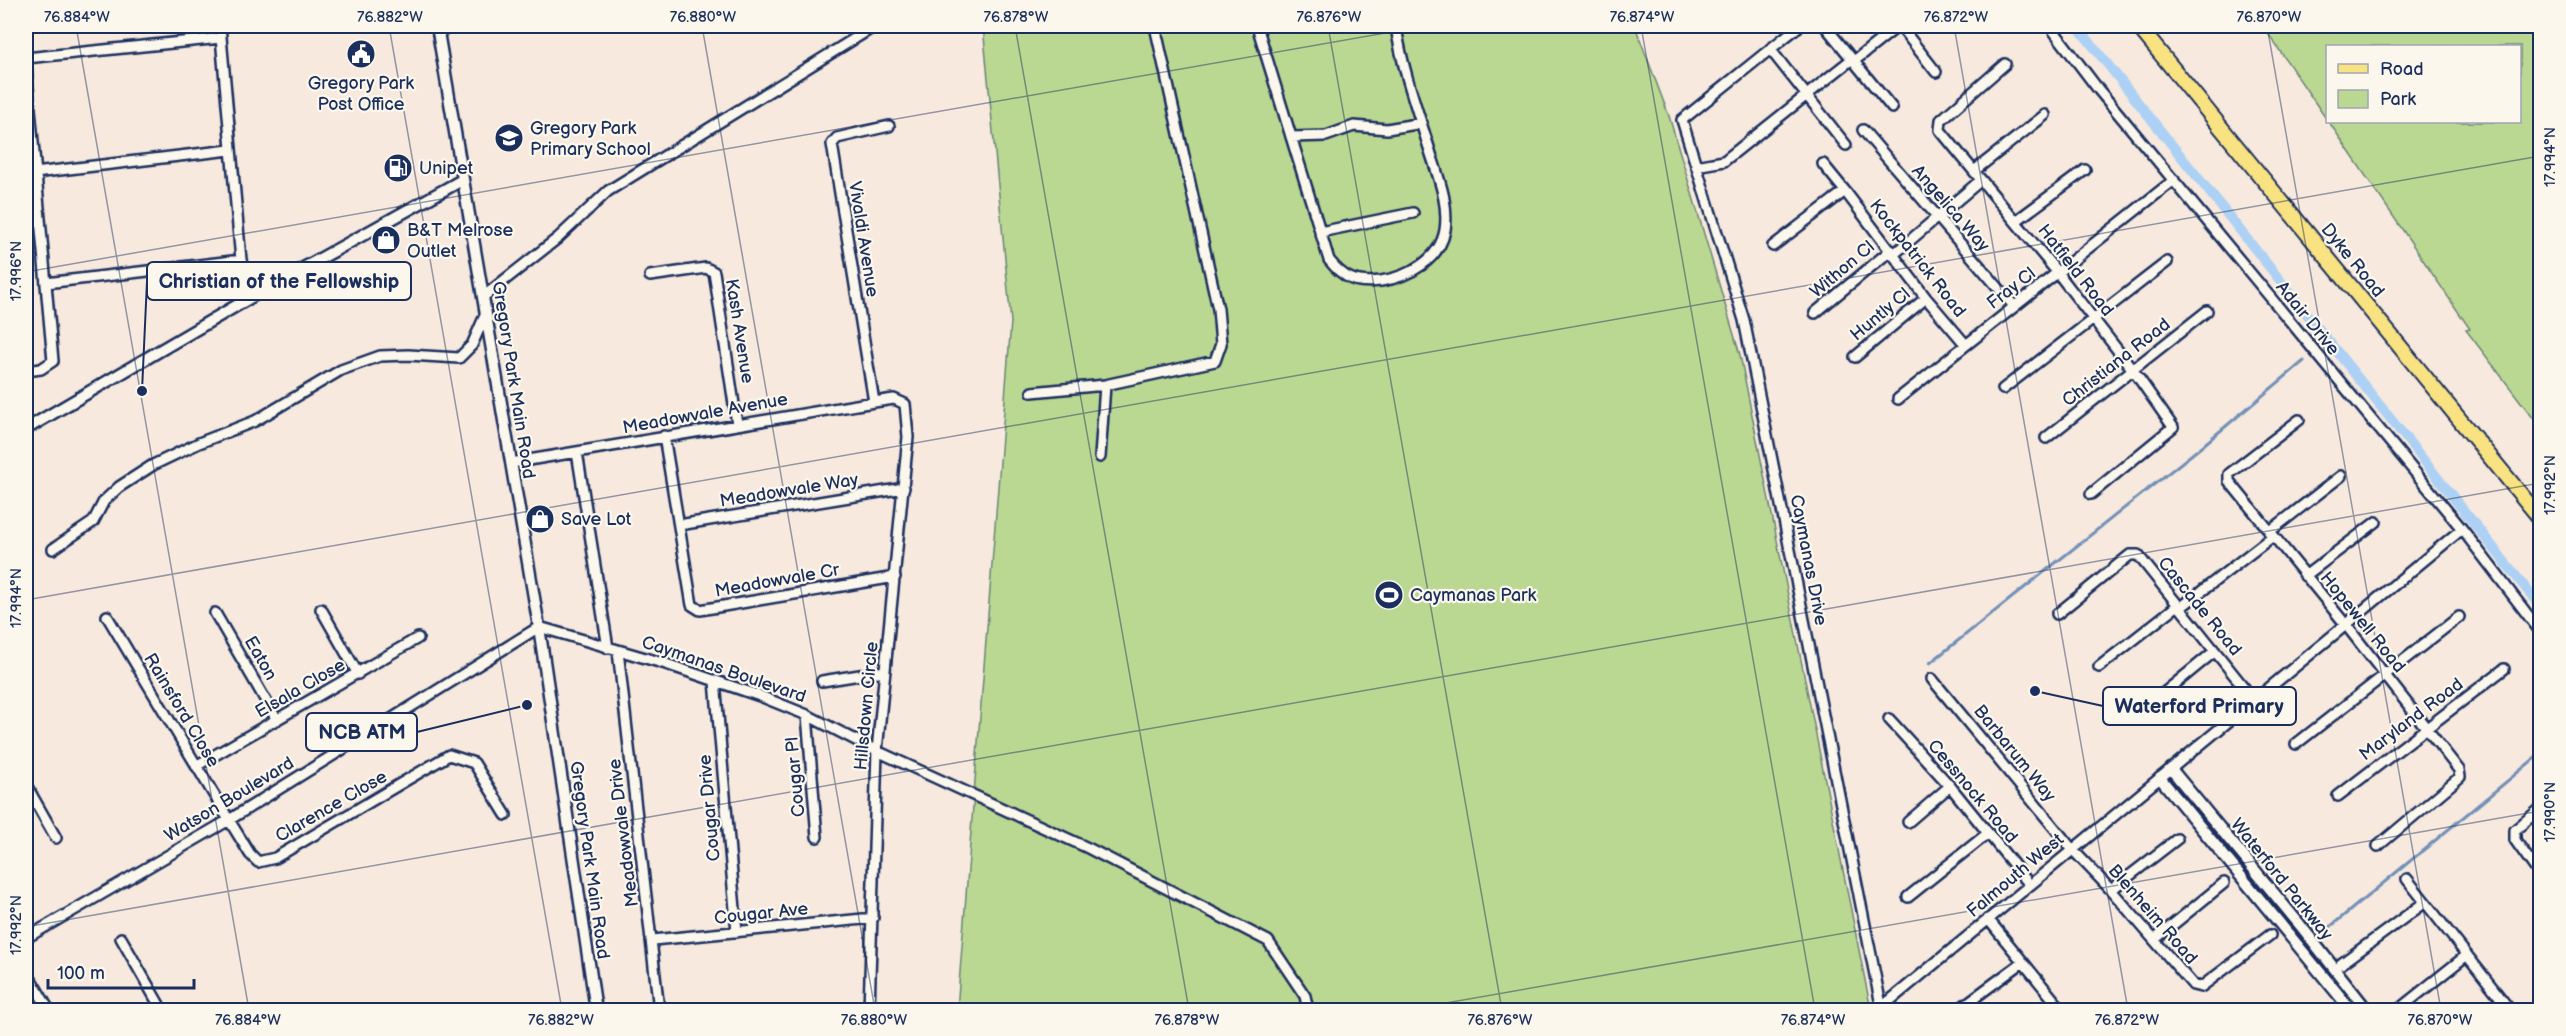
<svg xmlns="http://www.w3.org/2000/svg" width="2566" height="1036" font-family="'Balsamiq Sans',sans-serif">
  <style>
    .green { fill: #bad891; stroke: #6a8478; stroke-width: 1.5 }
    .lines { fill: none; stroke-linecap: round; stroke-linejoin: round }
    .stream { stroke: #7290b9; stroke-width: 3 }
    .canal { stroke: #acd1f5; stroke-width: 10 }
    .minor-casing { stroke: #1b2f5e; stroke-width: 14 }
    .tertiary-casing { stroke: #1b2f5e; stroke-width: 15 }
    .primary-casing { stroke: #1b2f5e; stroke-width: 18 }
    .minor { stroke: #fbf7ec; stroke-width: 9 }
    .tertiary { stroke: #fbf7ec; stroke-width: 10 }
    .primary { stroke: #f8e281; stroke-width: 14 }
    .ticks { fill: none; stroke: #1b2f5e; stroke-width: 1.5; stroke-opacity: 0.45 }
    .labels { text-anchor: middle; stroke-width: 4.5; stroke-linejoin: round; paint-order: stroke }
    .poi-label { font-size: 18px; fill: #1b2f5e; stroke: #fbf7ec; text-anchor: start }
    .street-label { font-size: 18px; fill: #1b2f5e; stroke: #fbf7ec }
    .leader { fill: none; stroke: #1b2f5e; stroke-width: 2 }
    .callout-dot { fill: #1b2f5e; stroke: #fbf7ec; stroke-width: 2 }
    .callout { fill: #fbf7ec; stroke: #1b2f5e; stroke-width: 2 }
    .callout-label { font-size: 20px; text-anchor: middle; font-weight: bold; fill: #1b2f5e }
    .neatline { fill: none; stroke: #1b2f5e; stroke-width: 2 }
    .ticks-label { font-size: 15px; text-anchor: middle; fill: #1b2f5e }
  </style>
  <rect width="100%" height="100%" fill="#f7e9dd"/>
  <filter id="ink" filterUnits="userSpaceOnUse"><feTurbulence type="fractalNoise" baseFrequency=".0167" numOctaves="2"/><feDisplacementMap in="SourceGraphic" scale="12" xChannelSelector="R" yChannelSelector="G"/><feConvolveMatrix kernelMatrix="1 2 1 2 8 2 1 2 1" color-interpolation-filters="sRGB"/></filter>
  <g filter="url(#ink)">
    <!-- green -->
    <path class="green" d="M983,26H1635L1669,116L1740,355L1871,1010H957L1011,322Z
      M2263,26H2540V427L2466,330L2470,329L2329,122H2520V46H2328L2327,120Z"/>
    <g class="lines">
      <!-- stream -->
      <path class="stream" d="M1930,663L2201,447L2304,361
        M2319,936L2540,754"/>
      <!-- canal -->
      <path class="canal" d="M2077,26L2540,606"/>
      <!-- minor casing -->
      <g class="minor-casing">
        <path id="minor" d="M220,26L241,260L253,296
          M1257,26L1329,260C1344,279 1356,284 1381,281C1408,277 1440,260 1445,230C1449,204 1439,179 1431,154C1418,112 1402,69 1396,26
          M1799,26L1682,120L1744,320L1882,1010
          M1825,26L1892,108
          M1900,26L1936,72
          M2050,26L2098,89L2462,529L2540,631
          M439,34L447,26
          M1770,49L1846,145
          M26,58L221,38
          M1854,61L1898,26
          M2005,64L1941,120L1940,130L2057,272L2133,370L2173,427L2091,494
          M26,65L53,361L41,369L26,371
          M1863,130L2014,306
          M1291,137L1326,136L1354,126L1387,129L1422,123
          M1823,164L1845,191
          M1696,166L1724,161L1852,59
          M1974,171L2045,115
          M26,174L230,150
          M2016,221L2085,170
          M1320,232L1413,213
          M1773,246L1845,191L1926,298L1966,345
          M1894,254L1981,180
          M650,276L706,268L714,272L737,424
          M46,283L241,260
          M483,297L558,238L608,191L875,26
          M1815,313L1891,250
          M1855,357L1926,298
          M2003,389L2167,262
          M1032,392L1105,385
          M1898,399L2174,180
          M874,402L832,144L837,138L889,126
          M2299,420L2229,474V481L2346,625L2459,770L2460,777L2378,846
          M664,436L692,605L700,610L895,577
          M2046,438L2207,311
          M577,452L608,648
          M1100,457L1105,385L1215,361L1221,344L1218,309L1155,26
          M511,463L874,402L894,399L905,404L908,437L877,751L869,1010
          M679,525L904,488
          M2269,532L2341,476
          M53,549L93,522L104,501L119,487L153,465L199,443L255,421L341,370L380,356L408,355L459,358L472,345L486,313
          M2305,576L2376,522
          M2180,608L2273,536
          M321,609L358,674
          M215,613L277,720
          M2057,614L2130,555H2138L2254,700
          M107,616L229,820L250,854L258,862L275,858L449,755L474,763L506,815
          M618,651L659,1010
          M2099,667L2178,605
          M1932,679L2072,849L2111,890L2193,985L2201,987L2270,935
          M715,681L737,932
          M822,681L885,671
          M807,715L817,837
          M2136,716L2215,651
          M1889,719L1950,786L2030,885
          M2296,744L2459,617
          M196,766L418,638
          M26,785L56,838
          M2338,796L2504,669
          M2540,809L2515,830V840L2540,875
          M1908,822L1950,786
          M2407,879L2510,1010
          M2111,890L2177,839
          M1908,897L1987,834
          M1988,919L2062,1010
          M26,938L229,820L539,627L666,664L760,696L807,715L877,751L1088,848L1268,941L1305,996L1308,1010
          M121,938L162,1010
          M653,940L873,918
          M2154,940L2224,883
          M2341,964L2424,903
          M26,971L49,1010
          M1882,1007L2462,529
          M1958,1010L2023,962
          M2398,1010L2467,955
          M2493,1010L2503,1003"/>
      </g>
      <!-- tertiary casing -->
      <g class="tertiary-casing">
        <path id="tertiary" d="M437,26L539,627L596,1010
          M26,429L253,296L462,180
          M2171,769L2300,925L2367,1010
          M2160,778L2351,1010"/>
      </g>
      <!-- primary casing -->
      <g class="primary-casing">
        <path id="primary" d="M2138,26L2540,518"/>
      </g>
      <!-- minor -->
      <use href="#minor" class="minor"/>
      <!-- tertiary -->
      <use href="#tertiary" class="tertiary"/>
      <!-- primary -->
      <use href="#primary" class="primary"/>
    </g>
  </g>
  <!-- ticks -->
  <path class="ticks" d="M76,26L249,1010M389,26L562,1010M702,26L875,1010M1015,26L1189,1010M1328,26L1502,1010M1641,26L1815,1010M1954,26L2128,1010M2267,26L2441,1010M26,272L1425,26M26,600L2540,156M26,927L2540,483M1406,1010L2540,811"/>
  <!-- icons -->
  <defs>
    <g id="civic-disc" transform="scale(1.5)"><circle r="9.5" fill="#1b2f5e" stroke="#fbf7ec"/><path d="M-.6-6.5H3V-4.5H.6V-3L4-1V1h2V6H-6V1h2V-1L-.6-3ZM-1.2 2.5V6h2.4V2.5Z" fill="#fff"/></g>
    <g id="school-disc" transform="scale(1.5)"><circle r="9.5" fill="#1b2f5e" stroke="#fbf7ec"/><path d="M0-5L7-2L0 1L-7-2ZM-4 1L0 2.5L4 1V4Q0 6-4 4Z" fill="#fff"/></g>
    <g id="fuel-disc" transform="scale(1.5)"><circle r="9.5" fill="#1b2f5e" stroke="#fbf7ec"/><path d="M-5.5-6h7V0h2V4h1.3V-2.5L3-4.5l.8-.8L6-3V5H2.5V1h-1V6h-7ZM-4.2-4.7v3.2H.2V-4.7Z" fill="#fff"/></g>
    <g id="shop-disc" transform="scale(1.5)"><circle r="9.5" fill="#1b2f5e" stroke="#fbf7ec"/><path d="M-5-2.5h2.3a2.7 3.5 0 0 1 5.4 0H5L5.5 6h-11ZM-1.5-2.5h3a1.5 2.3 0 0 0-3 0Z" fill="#fff"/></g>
    <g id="stadium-disc" transform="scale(1.5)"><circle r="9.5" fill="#1b2f5e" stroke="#fbf7ec"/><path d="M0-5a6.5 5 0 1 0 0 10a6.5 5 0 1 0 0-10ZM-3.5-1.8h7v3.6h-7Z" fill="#fff"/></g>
  </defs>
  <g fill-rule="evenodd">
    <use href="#civic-disc" x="361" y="54"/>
    <use href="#school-disc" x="509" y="138"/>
    <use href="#fuel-disc" x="398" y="168"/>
    <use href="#shop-disc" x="386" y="240"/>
    <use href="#shop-disc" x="540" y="519"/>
    <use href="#stadium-disc" x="1389" y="595"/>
  </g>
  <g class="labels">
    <!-- poi labels -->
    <g class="poi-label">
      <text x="361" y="89" text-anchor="middle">Gregory Park<tspan x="361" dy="21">Post Office</tspan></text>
      <text x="530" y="134">Gregory Park<tspan x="530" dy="21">Primary School</tspan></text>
      <text x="419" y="174">Unipet</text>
      <text x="407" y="236">B&amp;T Melrose<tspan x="407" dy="21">Outlet</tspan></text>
      <text x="561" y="525">Save Lot</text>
      <text x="1410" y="601">Caymanas Park</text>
    </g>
    <!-- street labels -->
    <g class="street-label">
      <text transform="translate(1951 208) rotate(49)" y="6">Angelica Way</text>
      <text transform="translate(864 239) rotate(81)" y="6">Vivaldi Avenue</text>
      <text transform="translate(1918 258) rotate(52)" y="6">Kockpatrick Road</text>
      <text transform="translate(2353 260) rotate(51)" y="6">Dyke Road</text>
      <text transform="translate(1842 269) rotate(-40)" y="6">Withon Cl</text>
      <text transform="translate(2076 270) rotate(52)" y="6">Hatfield Road</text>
      <text transform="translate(2011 288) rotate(-38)" y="6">Fray Cl</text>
      <text transform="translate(1880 314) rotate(-40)" y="6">Huntly Cl</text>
      <text transform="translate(2308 318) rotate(51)" y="6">Adair Drive</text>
      <text transform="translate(740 331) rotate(81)" y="6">Kash Avenue</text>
      <text transform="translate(2116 362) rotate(-38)" y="6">Christiana Road</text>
      <text transform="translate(514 380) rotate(81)" y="6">Gregory Park Main Road</text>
      <text transform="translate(705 413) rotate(-10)" y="6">Meadowvale Avenue</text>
      <text transform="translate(789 490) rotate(-9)" y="6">Meadowvale Way</text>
      <text transform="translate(1809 560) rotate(79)" y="6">Caymanas Drive</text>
      <text transform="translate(777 580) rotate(-10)" y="6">Meadowvale Cr</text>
      <text transform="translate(2200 606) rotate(51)" y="6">Cascade Road</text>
      <text transform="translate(2363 622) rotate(51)" y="6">Hopewell Road</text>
      <text transform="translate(261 658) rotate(60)" y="6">Eaton</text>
      <text transform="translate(724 669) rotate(19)" y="6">Caymanas Boulevard</text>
      <text transform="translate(300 688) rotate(-30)" y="6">Elsala Close</text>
      <text transform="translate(866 706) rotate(-85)" y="6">Hillsdown Circle</text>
      <text transform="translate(182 710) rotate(59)" y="6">Rainsford Close</text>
      <text transform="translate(2411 719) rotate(-37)" y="6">Maryland Road</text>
      <text transform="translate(2015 753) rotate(51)" y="6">Barbarum Way</text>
      <text transform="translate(795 777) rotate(-95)" y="6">Cougar Pl</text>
      <text transform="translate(1973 791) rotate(50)" y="6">Cessnock Road</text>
      <text transform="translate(229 799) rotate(-31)" y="6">Watson Boulevard</text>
      <text transform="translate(331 806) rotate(-30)" y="6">Clarence Close</text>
      <text transform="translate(709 808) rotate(-95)" y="6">Cougar Drive</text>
      <text transform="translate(623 833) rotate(-97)" y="6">Meadowvale Drive</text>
      <text transform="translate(590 860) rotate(82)" y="6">Gregory Park Main Road</text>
      <text transform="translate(2015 875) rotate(-40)" y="6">Falmouth West</text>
      <text transform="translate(2282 879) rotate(51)" y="6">Waterford Parkway</text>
      <text transform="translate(761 913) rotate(-6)" y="6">Cougar Ave</text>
      <text transform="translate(2153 914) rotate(49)" y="6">Blenheim Road</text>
    </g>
  </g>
  <!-- callouts -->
  <path class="leader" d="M142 391L147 281M2035 691L2103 706M527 705L417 732"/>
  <g class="callout-dot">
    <circle cx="142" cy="391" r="6"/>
    <circle cx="2035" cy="691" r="6"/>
    <circle cx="527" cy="705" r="6"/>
  </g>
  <g class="callout">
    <rect x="147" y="262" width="264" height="38" rx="6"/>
    <rect x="2103" y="687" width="193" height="38" rx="6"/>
    <rect x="306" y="713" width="111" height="38" rx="6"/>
  </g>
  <g class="callout-label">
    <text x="279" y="288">Christian of the Fellowship</text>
    <text x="2199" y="713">Waterford Primary</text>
    <text x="362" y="739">NCB ATM</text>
  </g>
  <!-- margin -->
  <rect width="2566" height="1036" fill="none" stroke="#fbf7ec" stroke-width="66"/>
  <!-- legend -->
  <rect x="2326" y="45" width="195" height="78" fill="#fbf7ec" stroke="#a1a7b3" stroke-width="1.5"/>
  <rect x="2338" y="64" width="30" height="9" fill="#f8e281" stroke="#a1a7b3" stroke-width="1.5"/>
  <text x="2380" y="75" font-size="18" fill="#1b2f5e">Road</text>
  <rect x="2338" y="90" width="30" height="18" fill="#bad891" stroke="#a1a7b3" stroke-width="1.5"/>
  <text x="2380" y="105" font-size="18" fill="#1b2f5e">Park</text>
  <!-- scale -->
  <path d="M48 979v9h146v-9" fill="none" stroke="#1b2f5e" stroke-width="3"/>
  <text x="57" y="979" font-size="18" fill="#1b2f5e" stroke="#fbf7ec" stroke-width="4.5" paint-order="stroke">100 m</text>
  <rect x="33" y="33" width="2500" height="970" class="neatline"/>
  <g class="ticks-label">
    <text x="77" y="22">76.884°W</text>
    <text x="390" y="22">76.882°W</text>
    <text x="703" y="22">76.880°W</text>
    <text x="1016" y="22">76.878°W</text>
    <text x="1329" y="22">76.876°W</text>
    <text x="1642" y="22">76.874°W</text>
    <text x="1956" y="22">76.872°W</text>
    <text x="2269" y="22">76.870°W</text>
    <text transform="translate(2550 157) rotate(-90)" y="5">17.994°N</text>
    <text transform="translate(16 271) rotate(-90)" y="5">17.996°N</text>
    <text transform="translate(2550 485) rotate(-90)" y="5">17.992°N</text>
    <text transform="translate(16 598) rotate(-90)" y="5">17.994°N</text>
    <text transform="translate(2550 812) rotate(-90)" y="5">17.990°N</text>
    <text transform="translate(16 925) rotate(-90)" y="5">17.992°N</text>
    <text x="248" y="1025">76.884°W</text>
    <text x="561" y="1025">76.882°W</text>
    <text x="874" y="1025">76.880°W</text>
    <text x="1187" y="1025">76.878°W</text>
    <text x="1500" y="1025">76.876°W</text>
    <text x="1813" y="1025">76.874°W</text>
    <text x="2127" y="1025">76.872°W</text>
    <text x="2440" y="1025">76.870°W</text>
  </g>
</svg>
